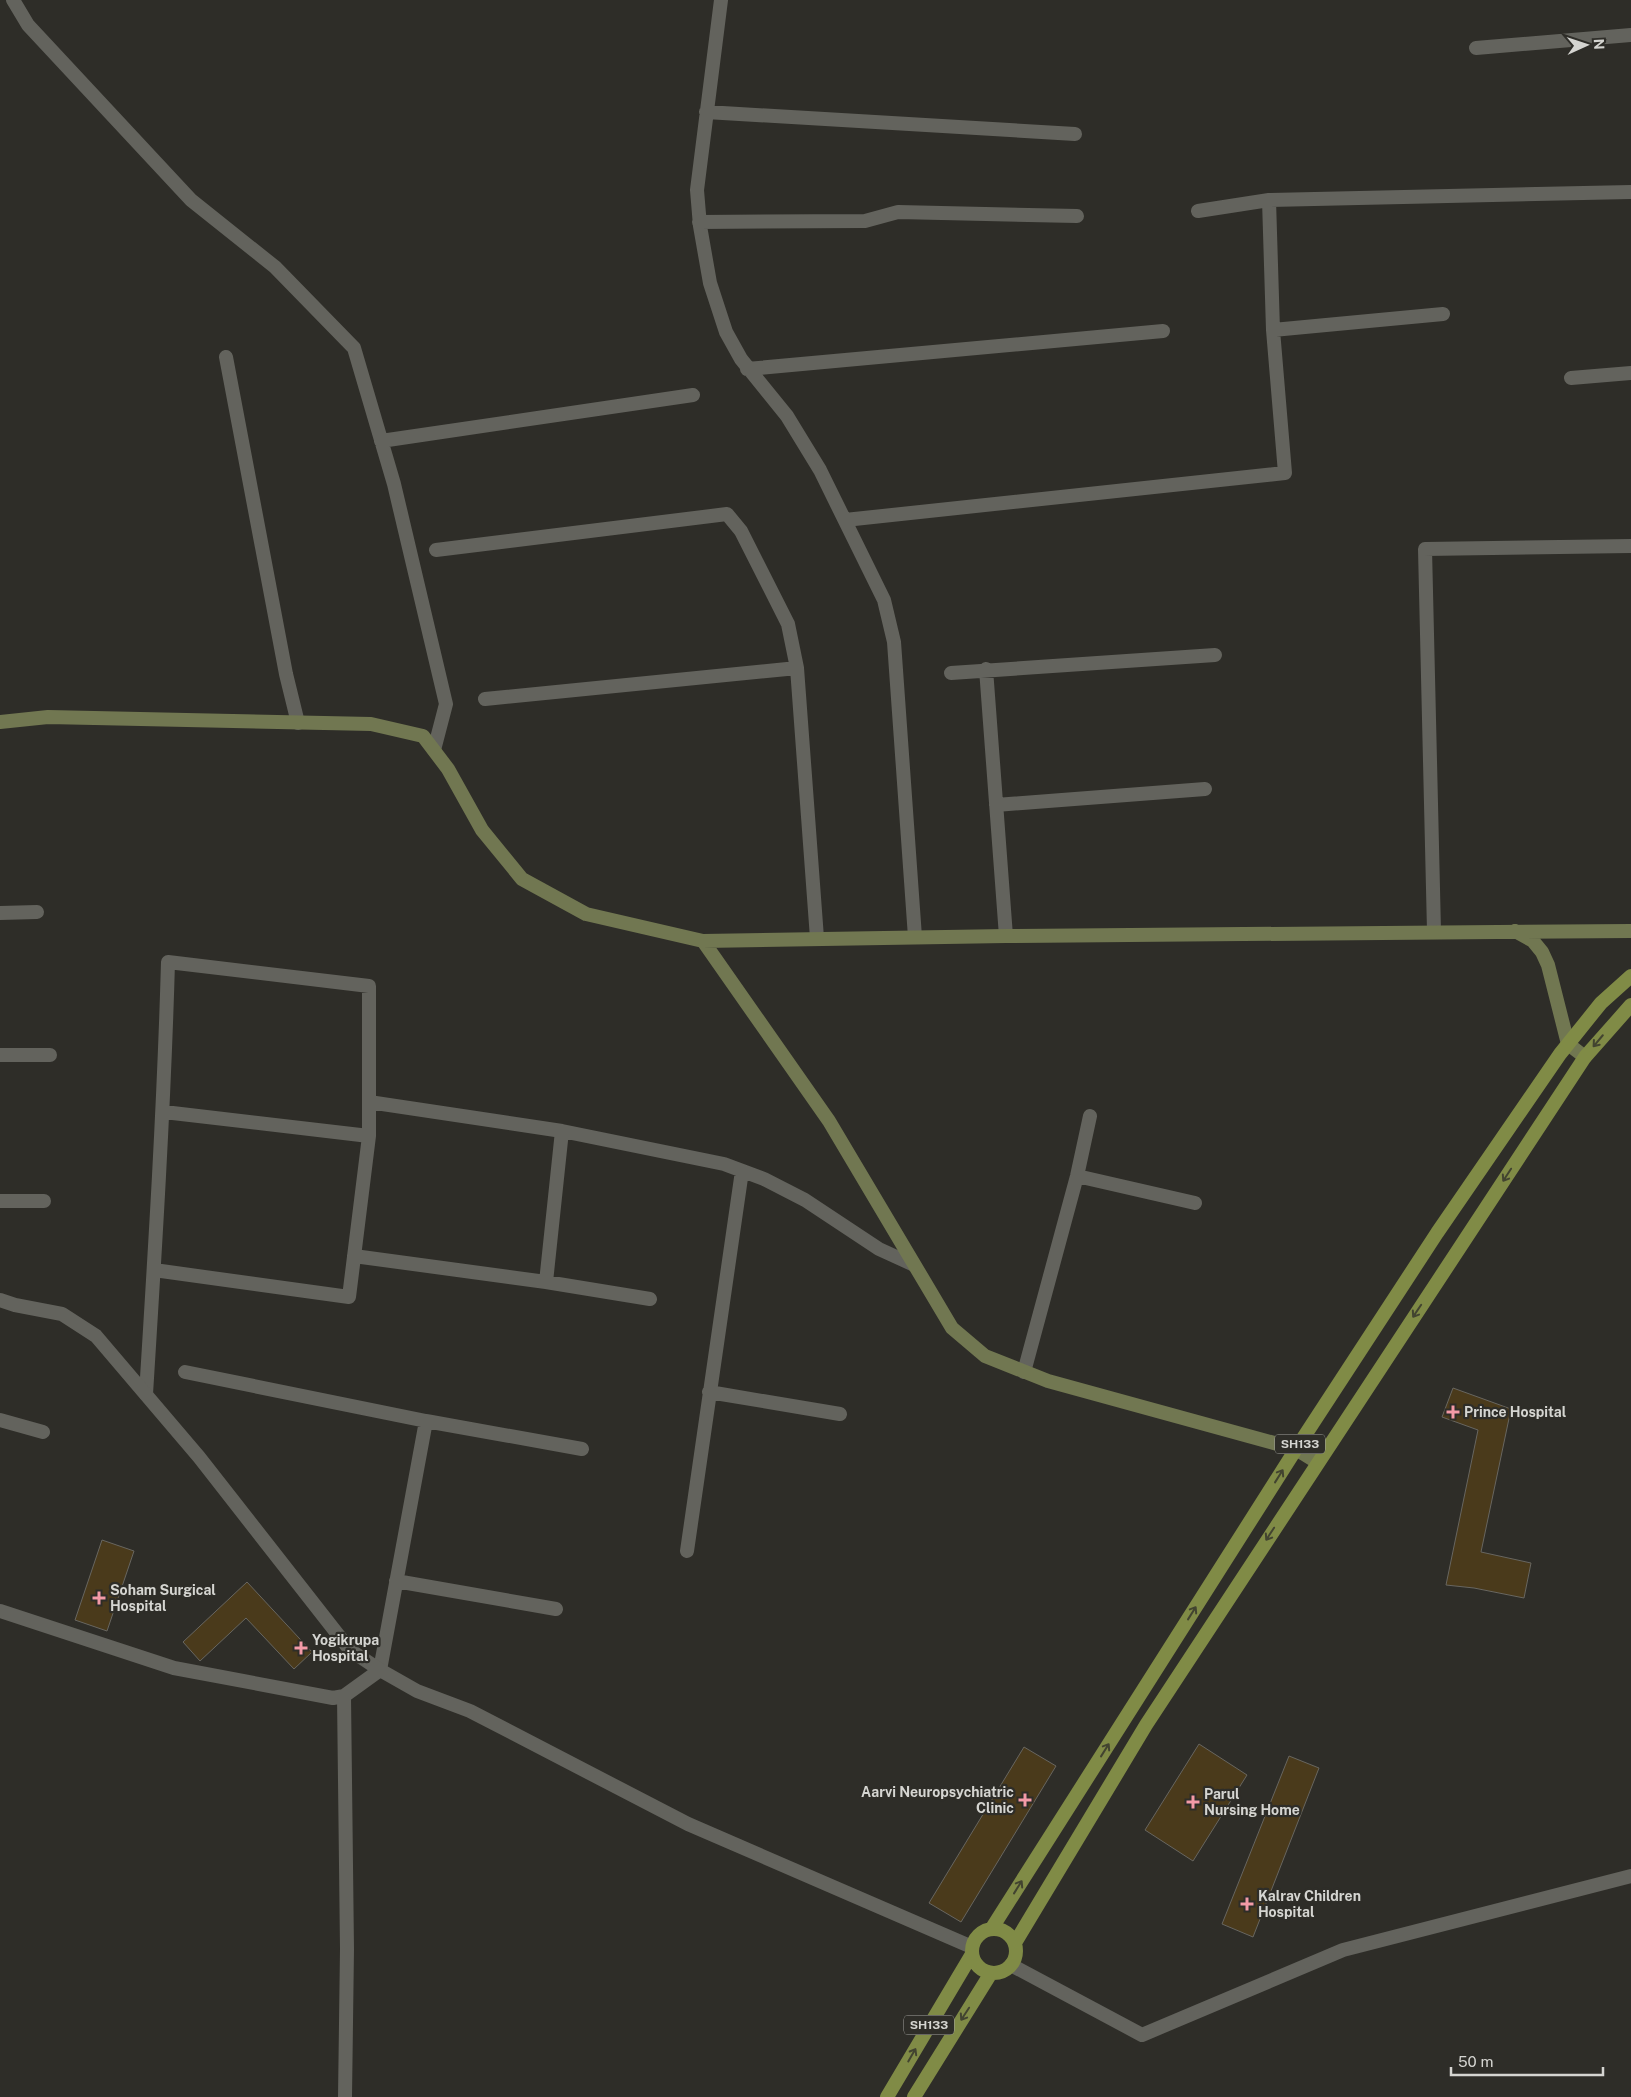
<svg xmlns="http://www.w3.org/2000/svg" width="1631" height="2097" font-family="'Public Sans',sans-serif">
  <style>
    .building { fill: #4a3a1b; stroke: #686660 }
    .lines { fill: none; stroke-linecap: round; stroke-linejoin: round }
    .minor { stroke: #63635d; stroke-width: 14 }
    .tertiary { stroke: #63635d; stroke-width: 14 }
    .secondary { stroke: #717751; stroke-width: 14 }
    .primary { stroke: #808b46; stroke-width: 14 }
    .oneway { stroke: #424430 }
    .poi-dot { fill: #f39aa7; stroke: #2e2d28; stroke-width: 2 }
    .labels { text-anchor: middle; stroke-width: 4.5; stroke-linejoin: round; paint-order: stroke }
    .shield { fill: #2e2d28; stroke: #a3a39e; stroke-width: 1 }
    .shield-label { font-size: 12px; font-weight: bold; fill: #d5d5d1 }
    .poi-label { font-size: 14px; font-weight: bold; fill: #d5d5d1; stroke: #2e2d28; text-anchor: start }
  </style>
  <rect width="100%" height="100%" fill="#2e2d28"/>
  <!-- building -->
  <path class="building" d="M1453,1388L1511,1409L1481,1552L1531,1563L1524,1598L1474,1588L1446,1585L1478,1430L1442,1417Z
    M102,1540L134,1551L107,1631L75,1620Z
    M247,1582L312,1652L294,1669L246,1618L200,1661L183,1642Z
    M1199,1744L1247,1775L1193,1861L1145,1830Z
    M1024,1747L1056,1766L961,1922L929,1903Z
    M1289,1756L1319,1768L1253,1937L1222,1924Z"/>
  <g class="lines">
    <!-- minor -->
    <path class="minor" d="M13,0L28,25L191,200L275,267L354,348L394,484L446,704L434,750
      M721,0L697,190L700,226L710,283L726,332L741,359L787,416L820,470L884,600L894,642L915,937
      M1476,48L1631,35
      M706,112L1075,134
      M1198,211L1269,200L1631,192
      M699,222L865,221L898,212L1077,216
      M1273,330L1443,314
      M226,357L286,674L298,723
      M747,369L1163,331
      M1571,378L1631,373
      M381,441L693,395
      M845,520L1285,473L1273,330L1269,200
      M436,550L727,514L741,531L788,624L797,668L817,938
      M986,669L1006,936
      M951,673L1215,655
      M485,699L797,668
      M996,805L1205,789
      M0,913L37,912
      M1434,931L1425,549L1631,546
      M0,1055H50
      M369,1102L562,1131L724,1164L764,1179L805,1200L879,1249L914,1265
      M164,1112L369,1136
      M1077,1176L1195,1203
      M0,1201H44
      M354,1256L546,1282L650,1299
      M546,1282L562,1131
      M185,1372L426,1421L582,1449
      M1024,1372L1077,1176L1090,1116
      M709,1392L840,1414
      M146,1394C155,1250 164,1106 168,962L369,986V1136L349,1297L154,1270
      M0,1420L43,1432
      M687,1551L742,1171
      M396,1581L556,1609
      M380,1670L426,1421"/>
    <!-- tertiary -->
    <path class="tertiary" d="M0,1300L15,1305L62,1314L96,1336L199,1457L350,1650L380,1670
      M0,1611L174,1668L333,1698L344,1696L380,1670L417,1691L470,1711L688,1824L972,1947
      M344,1696L347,1949L345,2097
      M1011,1965L1142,2035L1343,1950L1631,1876"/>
    <!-- secondary -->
    <path class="secondary" d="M0,722L48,717L371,724L423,736L448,769L482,830L522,879L586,914L703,941L829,1121L952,1328L985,1356L1048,1381L1296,1449L1317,1462
      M1515,931L1533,941L1542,952L1548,965L1568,1044L1585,1057
      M703,941L1006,936L1631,931"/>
    <!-- primary -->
    <path class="primary" d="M992,1928L1296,1449L1437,1233L1560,1054L1601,1003L1631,976
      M972 1951a22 22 0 1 1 44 0a22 22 0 1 1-44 0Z
      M1015,1943L1146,1725L1585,1057L1631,1005
      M887,2097L972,1954
      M914,2097L991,1973"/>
  </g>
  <!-- one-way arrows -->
  <defs><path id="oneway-shaft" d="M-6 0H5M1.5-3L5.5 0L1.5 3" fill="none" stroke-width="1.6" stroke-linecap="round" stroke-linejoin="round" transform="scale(1.25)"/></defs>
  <g class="oneway">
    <use href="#oneway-shaft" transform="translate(1598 1041) rotate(130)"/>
    <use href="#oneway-shaft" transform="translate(1507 1175) rotate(123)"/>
    <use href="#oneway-shaft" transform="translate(1417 1311) rotate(124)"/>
    <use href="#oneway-shaft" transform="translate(1279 1476) rotate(-58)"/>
    <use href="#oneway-shaft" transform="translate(1270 1534) rotate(123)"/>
    <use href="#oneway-shaft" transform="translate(1192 1613) rotate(-58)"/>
    <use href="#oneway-shaft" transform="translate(1105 1750) rotate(-58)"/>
    <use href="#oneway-shaft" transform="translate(1018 1887) rotate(-58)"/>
    <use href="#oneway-shaft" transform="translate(965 2014) rotate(123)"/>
    <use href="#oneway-shaft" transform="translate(912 2055) rotate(-60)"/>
  </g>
  <!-- markers -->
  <g class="poi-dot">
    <path d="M1450.5 1404.5h5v5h5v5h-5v5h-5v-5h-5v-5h5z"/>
    <path d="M96.5 1590.5h5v5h5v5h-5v5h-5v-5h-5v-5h5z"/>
    <path d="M298.5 1640.5h5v5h5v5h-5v5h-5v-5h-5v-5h5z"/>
    <path d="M1022.5 1792.5h5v5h5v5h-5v5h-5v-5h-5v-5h5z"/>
    <path d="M1190.5 1794.5h5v5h5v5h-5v5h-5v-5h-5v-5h5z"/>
    <path d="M1244.5 1896.5h5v5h5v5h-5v5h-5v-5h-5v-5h5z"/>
  </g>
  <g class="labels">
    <!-- shield labels -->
    <g class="shield">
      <rect x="1275" y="1434.5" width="50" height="19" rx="4"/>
      <rect x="904" y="2015.5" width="50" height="19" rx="4"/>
    </g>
    <g class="shield-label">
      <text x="1300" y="1448">SH133</text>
      <text x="929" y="2029">SH133</text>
    </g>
    <!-- poi labels -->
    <g class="poi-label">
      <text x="1464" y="1417">Prince Hospital</text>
      <text x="110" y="1595">Soham Surgical<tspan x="110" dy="16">Hospital</tspan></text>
      <text x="312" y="1645">Yogikrupa<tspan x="312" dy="16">Hospital</tspan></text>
      <text x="1014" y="1797" text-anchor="end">Aarvi Neuropsychiatric<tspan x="1014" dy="16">Clinic</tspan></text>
      <text x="1204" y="1799">Parul<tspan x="1204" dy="16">Nursing Home</tspan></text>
      <text x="1258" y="1901">Kalrav Children<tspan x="1258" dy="16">Hospital</tspan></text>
    </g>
  </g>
  <!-- north arrow -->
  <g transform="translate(1586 45) rotate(87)" stroke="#2e2d28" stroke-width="4" paint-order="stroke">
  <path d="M0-4L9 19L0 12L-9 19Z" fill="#d5d5d1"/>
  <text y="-8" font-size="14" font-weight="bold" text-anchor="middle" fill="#d5d5d1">N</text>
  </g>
  <!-- scale -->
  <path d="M1451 2067v8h152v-8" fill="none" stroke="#d5d5d1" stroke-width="2.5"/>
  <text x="1458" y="2067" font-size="15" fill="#d5d5d1" stroke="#2e2d28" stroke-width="4" paint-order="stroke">50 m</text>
</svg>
